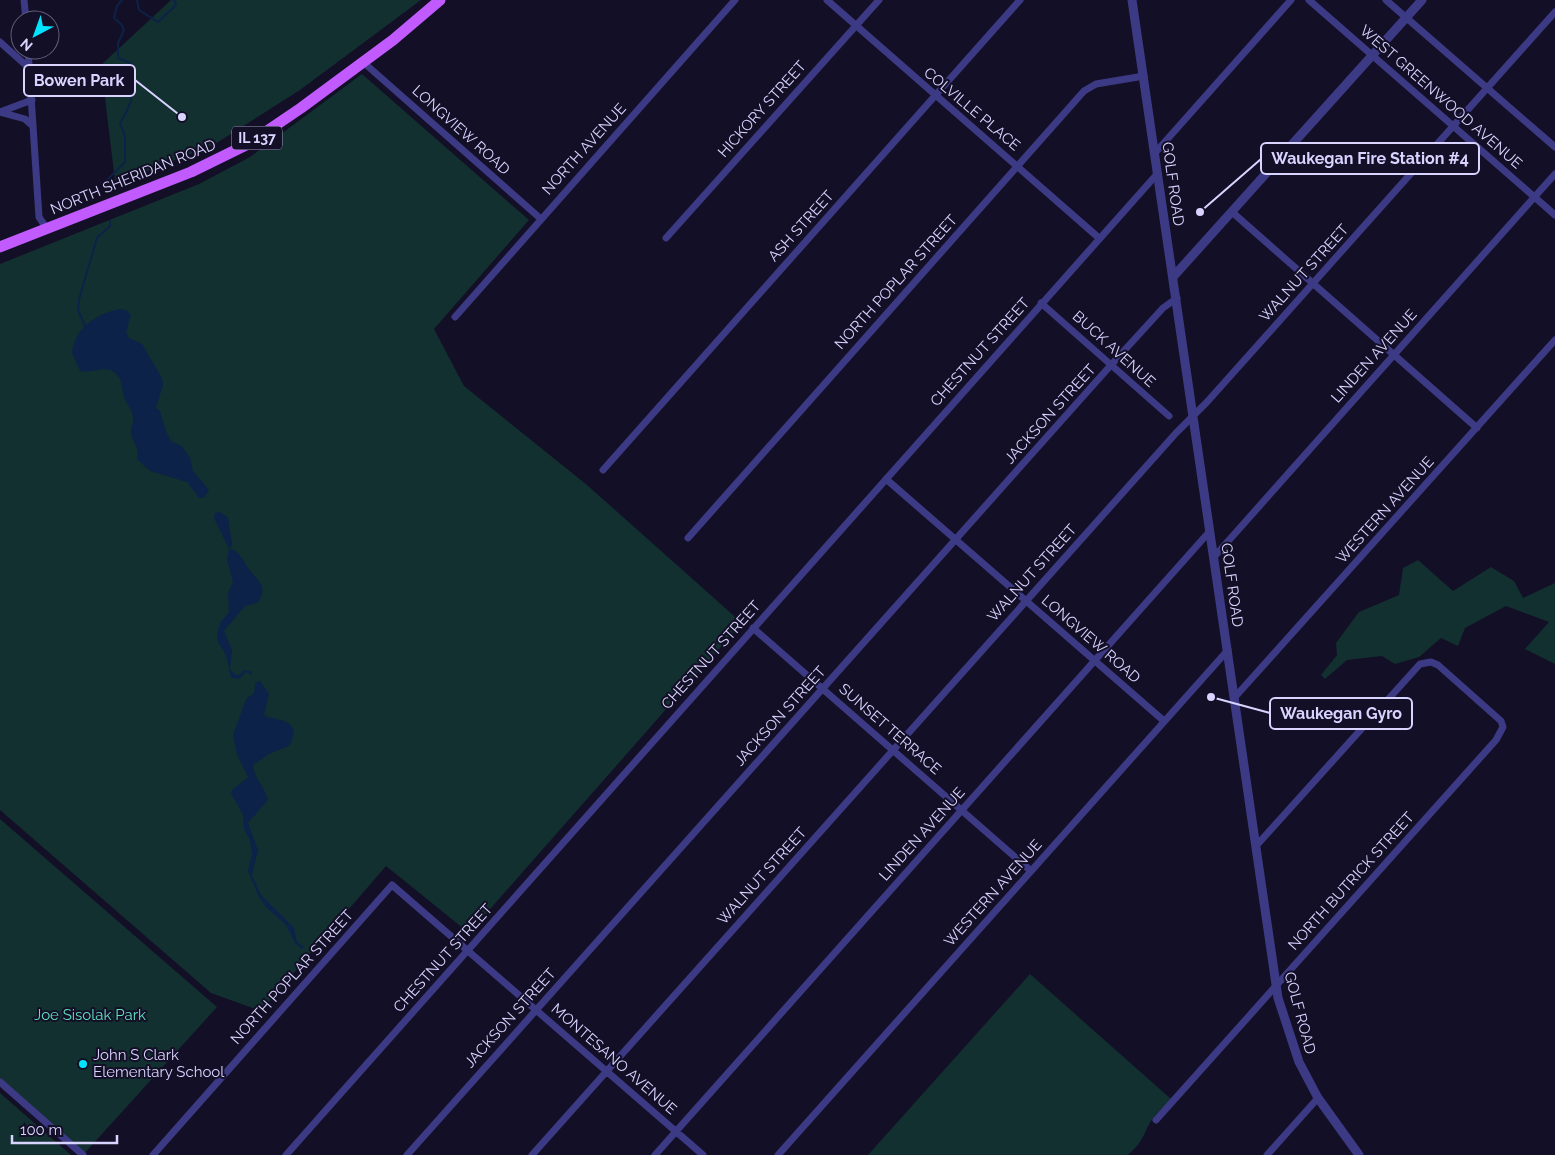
<svg xmlns="http://www.w3.org/2000/svg" width="1555" height="1155" font-family="Raleway,sans-serif">
  <style>
    .green { fill: #12302f }
    .water { fill: #0c2248 }
    .lines { fill: none; stroke-linecap: round; stroke-linejoin: round }
    .stream { stroke: #0c2248; stroke-width: 2 }
    .minor { stroke: #3d3a85; stroke-width: 7 }
    .tertiary { stroke: #3d3a85; stroke-width: 9 }
    .primary { stroke: #c25bff; stroke-width: 11 }
    .poi-dot { fill: #00e5ff; stroke: #130f26; stroke-width: 2 }
    .labels { text-anchor: middle; stroke-width: 4; stroke-linejoin: round; paint-order: stroke }
    .shield { fill: #130f26; stroke: #9e99be; stroke-width: 1 }
    .shield-label { font-size: 14px; font-weight: bold; fill: #d9d4ff }
    .street-label { font-size: 15px; fill: #d9d4ff; stroke: #130f26 }
    .park-label { font-size: 15px; fill: #5fe0c0; stroke: #130f26 }
    .poi-label { font-size: 15px; fill: #d9d4ff; stroke: #130f26; text-anchor: start }
    .leader { fill: none; stroke: #d9d4ff; stroke-width: 2 }
    .callout-dot { fill: #d9d4ff; stroke: #130f26; stroke-width: 2 }
    .callout { fill: #130f26; stroke: #d9d4ff; stroke-width: 2 }
    .callout-label { font-size: 16px; text-anchor: middle; font-weight: bold; fill: #d9d4ff }
  </style>
  <rect width="100%" height="100%" fill="#130f26"/>
  <!-- green -->
  <path class="green" d="M171,0H421L300,90L215,144L138,175L115,181L101,65Z
    M362,74L529,220L434,329L464,386L587,485L742,623L469,933L386,866L261,1011L211,993L0,810V264L199,184L250,157Z
    M1418,560L1453,591L1491,567L1514,581L1523,598L1555,583V664L1525,649L1549,622L1506,606L1465,628L1458,646L1441,638L1419,657L1395,664L1382,656L1347,660L1325,679L1321,675L1337,655L1336,643L1359,612L1399,595L1403,568Z
    M0,819L217,1007L83,1155L0,1078Z
    M1030,974L1171,1099C1163,1107 1153,1116 1148,1126C1141,1141 1141,1143 1128,1155H868Z
    M0,1093L71,1155H0Z"/>
  <!-- water -->
  <path class="water" d="M119,309L126,310L131,315L126,332L129,338L142,344L162,378L163,385L156,408L160,411L167,434L172,442L182,446L190,458L193,471L209,490L204,498H199L187,482L150,471L137,459C140,448 133,443 131,433C130,427 134,423 133,418C133,411 128,406 125,400C121,390 124,380 114,372C107,365 90,374 80,371L72,353C75,327 95,315 119,309Z
    M219,512L228,517L232,544L230,549C238,550 242,558 246,565C254,578 271,586 257,603L245,606L224,631L232,650L230,669L236,675H239L244,670L252,672V675L246,672L239,679L231,678L226,655L218,642L217,635L220,623L229,612L228,593L233,582L227,560L229,549L214,518L215,513Z
    M260,681L269,694L264,714L267,717C283,720 303,723 289,746L269,754L253,765C254,778 265,787 268,800L248,823L258,850L252,875L261,895L294,928L297,942L304,947L302,949L295,943L286,925L266,907L259,897L248,871L252,855L250,840L244,829L243,815L231,793C235,785 242,784 248,777L237,755L233,735L246,699L254,693L255,683Z"/>
  <g class="lines">
    <!-- stream -->
    <path class="stream" d="M137,0L139,10L158,22L176,5L174,0
      M103,187V184L125,162V136L120,123C135,100 134,90 131,63L118,58V43L124,30L121,24L114,18L117,6L122,0
      M85,326L78,310L79,299L97,238L110,226V221"/>
    <!-- minor -->
    <path class="minor" d="M24,0L26,20
      M827,0L1099,238
      M1309,0L1555,215
      M1386,0L1555,147
      M0,42L29,68
      M28,50L39,217L47,229
      M363,62L541,219
      M0,112L25,119L33,126
      M0,112L32,100
      M1155,153L1291,0
      M1232,212L1477,428
      M666,238L879,0
      M1041,303L1169,416
      M455,317L735,0
      M603,470L1020,0
      M886,479L1164,721
      M688,538L1084,91L1096,84L1144,76
      M1214,557L1555,174
      M753,628L1031,871
      M1235,697L1555,340
      M0,1082L83,1155
      M1156,1120L1496,740L1503,727L1501,721L1438,665L1431,662L1420,664L1256,846
      M153,1155L392,885L703,1155
      M286,1155L1158,173
      M407,1155L1111,365L1163,308L1177,298
      M532,1155L1176,433L1207,402L1555,12
      M655,1155L1210,531
      M778,1155L1228,650
      M1267,1155L1318,1098"/>
    <!-- tertiary -->
    <path class="tertiary" d="M1132,0L1278,998L1299,1062L1318,1098L1359,1155
      M1173,277L1422,0"/>
    <!-- primary -->
    <path class="primary" d="M0,247L191,172L248,144L301,108L393,40L440,0"/>
  </g>
  <!-- markers -->
  <circle class="poi-dot" cx="83" cy="1064" r="5"/>
  <g class="labels">
    <!-- shield labels -->
    <rect class="shield" x="232" y="126.5" width="50" height="23" rx="4"/>
    <g class="shield-label">
      <text x="257" y="143">IL 137</text>
    </g>
    <!-- street labels -->
    <g class="street-label">
      <text transform="translate(1441 97) rotate(41)" y="5">WEST GREENWOOD AVENUE</text>
      <text transform="translate(762 109) rotate(-48)" y="5">HICKORY STREET</text>
      <text transform="translate(972 109) rotate(40)" y="5">COLVILLE PLACE</text>
      <text transform="translate(461 130) rotate(42)" y="5">LONGVIEW ROAD</text>
      <text transform="translate(584 149) rotate(-48)" y="5">NORTH AVENUE</text>
      <text transform="translate(133 177) rotate(-22)" y="5">NORTH SHERIDAN ROAD</text>
      <text transform="translate(1173 184) rotate(82)" y="5">GOLF ROAD</text>
      <text transform="translate(801 226) rotate(-48)" y="5">ASH STREET</text>
      <text transform="translate(1304 273) rotate(-48)" y="5">WALNUT STREET</text>
      <text transform="translate(896 282) rotate(-48)" y="5">NORTH POPLAR STREET</text>
      <text transform="translate(1114 349) rotate(42)" y="5">BUCK AVENUE</text>
      <text transform="translate(980 352) rotate(-48)" y="5">CHESTNUT STREET</text>
      <text transform="translate(1374 356) rotate(-48)" y="5">LINDEN AVENUE</text>
      <text transform="translate(1050 414) rotate(-48)" y="5">JACKSON STREET</text>
      <text transform="translate(1385 510) rotate(-48)" y="5">WESTERN AVENUE</text>
      <text transform="translate(1032 573) rotate(-48)" y="5">WALNUT STREET</text>
      <text transform="translate(1232 585) rotate(82)" y="5">GOLF ROAD</text>
      <text transform="translate(1091 639) rotate(41)" y="5">LONGVIEW ROAD</text>
      <text transform="translate(711 655) rotate(-48)" y="5">CHESTNUT STREET</text>
      <text transform="translate(780 716) rotate(-48)" y="5">JACKSON STREET</text>
      <text transform="translate(890 729) rotate(41)" y="5">SUNSET TERRACE</text>
      <text transform="translate(922 834) rotate(-48)" y="5">LINDEN AVENUE</text>
      <text transform="translate(762 876) rotate(-48)" y="5">WALNUT STREET</text>
      <text transform="translate(1351 881) rotate(-48)" y="5">NORTH BUTRICK STREET</text>
      <text transform="translate(993 893) rotate(-48)" y="5">WESTERN AVENUE</text>
      <text transform="translate(443 958) rotate(-48)" y="5">CHESTNUT STREET</text>
      <text transform="translate(292 977) rotate(-48)" y="5">NORTH POPLAR STREET</text>
      <text transform="translate(1300 1013) rotate(75)" y="5">GOLF ROAD</text>
      <text transform="translate(510 1018) rotate(-48)" y="5">JACKSON STREET</text>
      <text transform="translate(614 1059) rotate(41)" y="5">MONTESANO AVENUE</text>
    </g>
    <!-- park labels -->
    <g class="park-label">
      <text x="90" y="1020">Joe Sisolak Park</text>
    </g>
    <!-- poi labels -->
    <g class="poi-label">
      <text x="93" y="1060">John S Clark<tspan x="93" dy="17">Elementary School</tspan></text>
    </g>
  </g>
  <!-- callouts -->
  <path class="leader" d="M182 117L135 80M1200 212L1261 159M1211 697L1270 713"/>
  <g class="callout-dot">
    <circle cx="182" cy="117" r="5"/>
    <circle cx="1200" cy="212" r="5"/>
    <circle cx="1211" cy="697" r="5"/>
  </g>
  <g class="callout">
    <rect x="24" y="65" width="111" height="31" rx="5"/>
    <rect x="1261" y="143" width="218" height="31" rx="5"/>
    <rect x="1270" y="698" width="142" height="31" rx="5"/>
  </g>
  <g class="callout-label">
    <text x="79" y="86">Bowen Park</text>
    <text x="1370" y="164">Waukegan Fire Station #4</text>
    <text x="1341" y="719">Waukegan Gyro</text>
  </g>
  <!-- north arrow -->
  <g transform="translate(35 35) rotate(221)"><circle r="24" fill="#130f26" stroke="#625e7d"/>
  <path d="M0-4L9 19L0 12L-9 19Z" fill="#00e5ff"/>
  <text y="-8" font-size="14" font-weight="bold" text-anchor="middle" fill="#d9d4ff">N</text>
  </g>
  <!-- scale -->
  <path d="M12 1135v8h105v-8" fill="none" stroke="#d9d4ff" stroke-width="2.5"/>
  <text x="20" y="1135" font-size="15" fill="#d9d4ff" stroke="#130f26" stroke-width="4" paint-order="stroke">100 m</text>
</svg>
